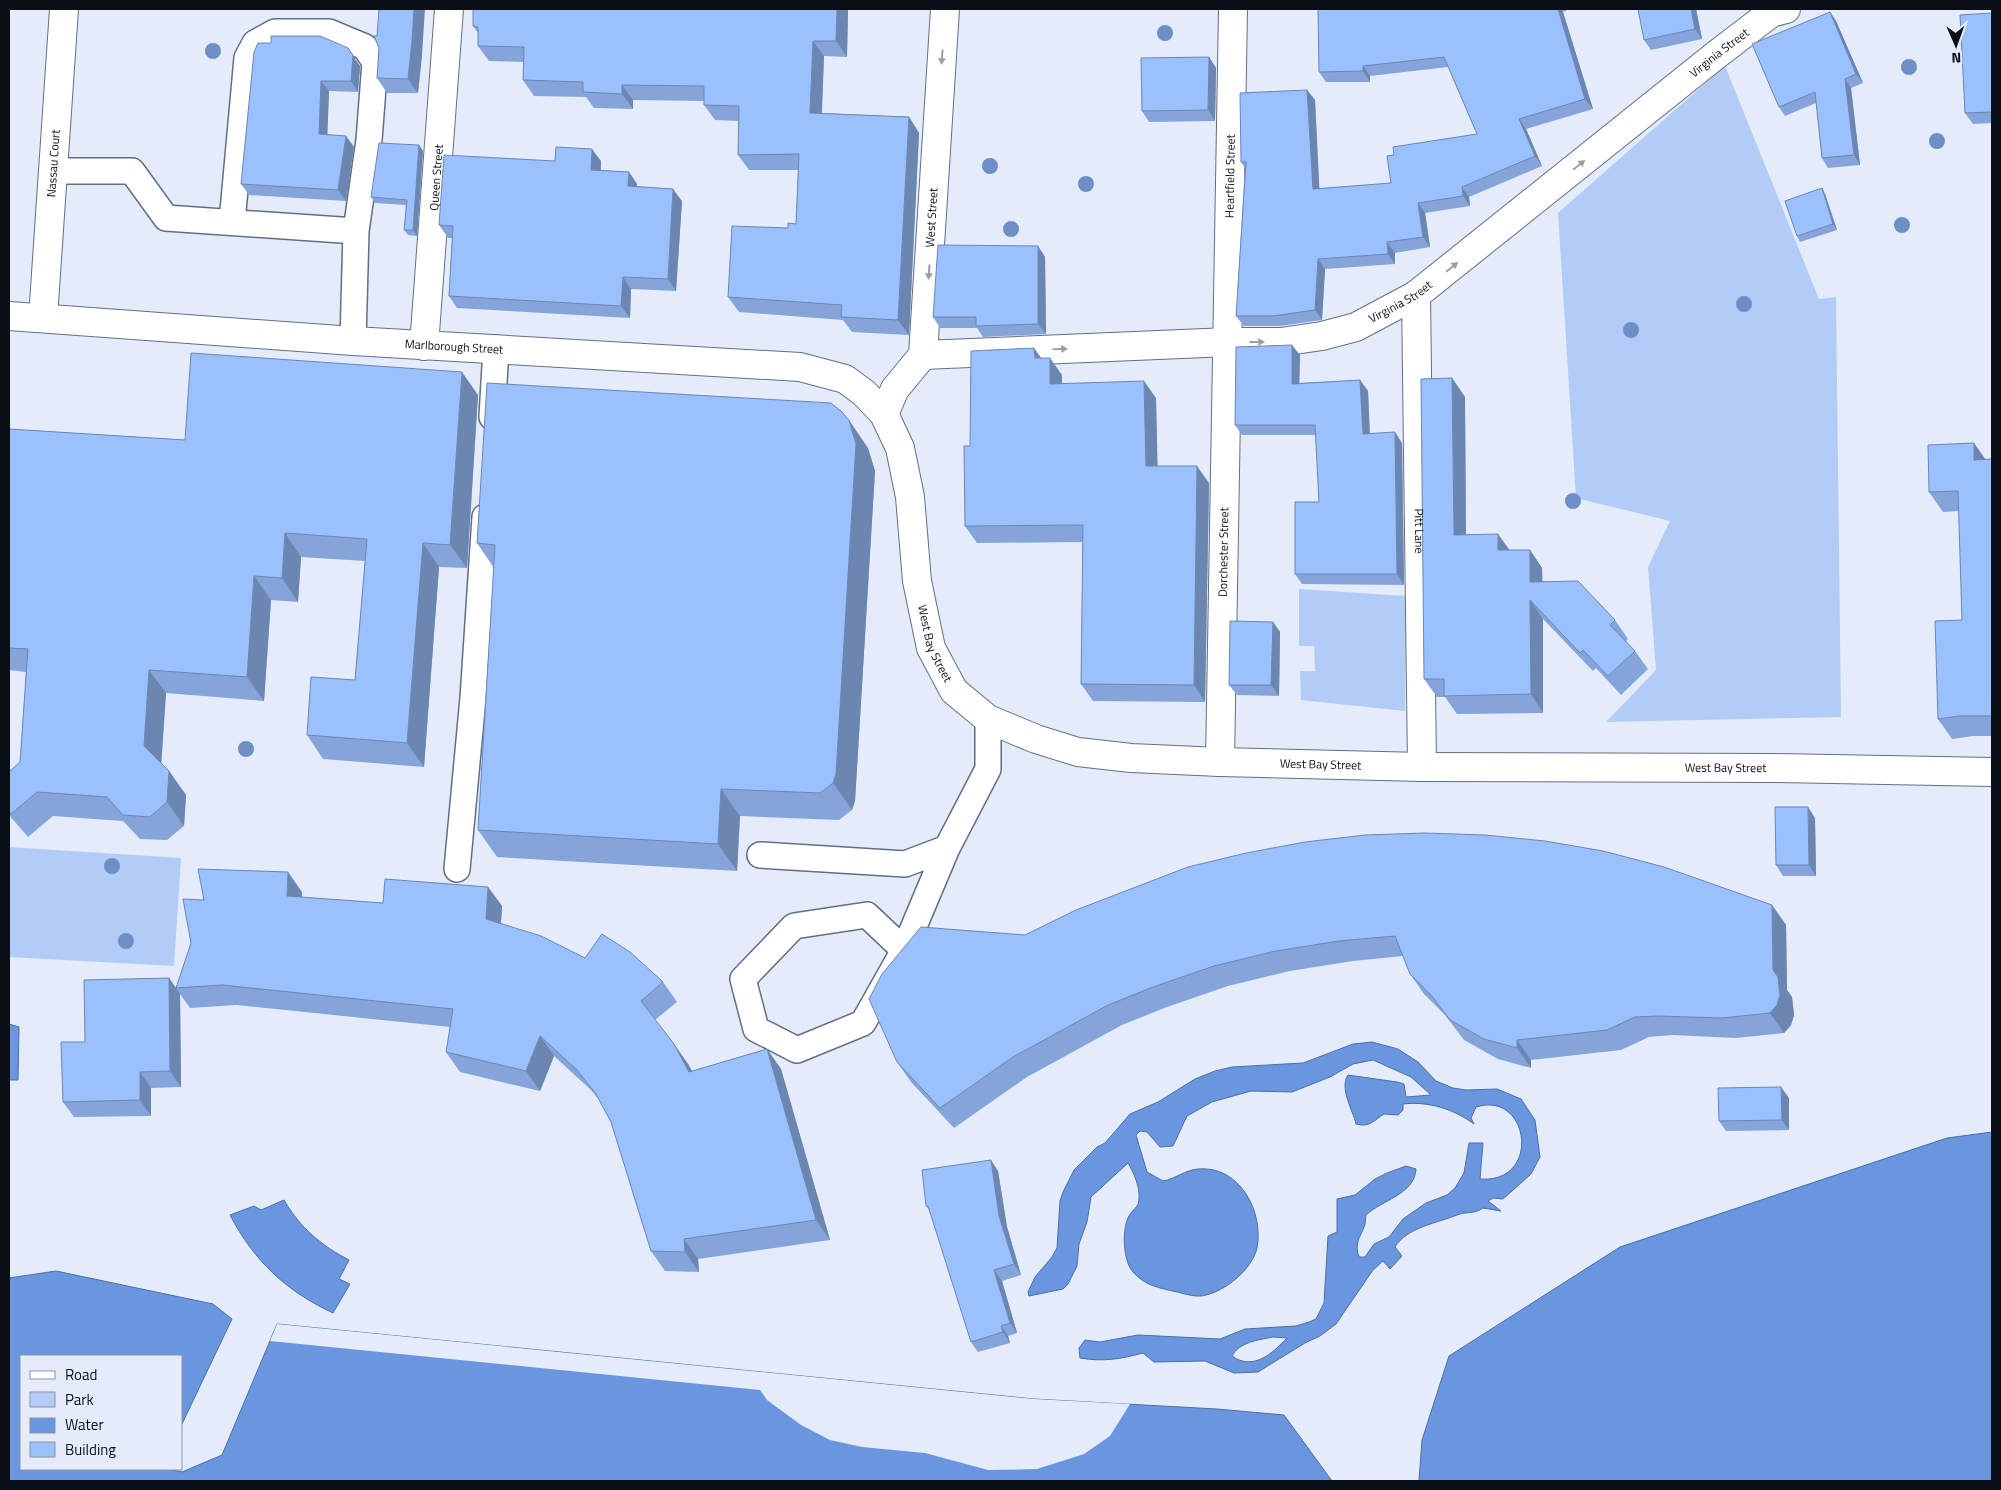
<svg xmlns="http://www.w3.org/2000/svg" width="2001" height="1490" font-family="'Titillium Web',sans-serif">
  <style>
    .green { fill: #b2ccf7 }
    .water { fill: #6a96e0; stroke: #4d6ea3; fill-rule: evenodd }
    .pier { fill: #e4ecfb }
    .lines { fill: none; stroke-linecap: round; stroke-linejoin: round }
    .lane-casing { stroke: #626f83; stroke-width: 28 }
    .street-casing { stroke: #626f83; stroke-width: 30 }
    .highway-casing { stroke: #626f83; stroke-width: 30 }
    .lane { stroke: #fff; stroke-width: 25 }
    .street { stroke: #fff; stroke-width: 28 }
    .highway { stroke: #fff; stroke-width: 28 }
    .tree { fill: #6e8fc5 }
    .wall { fill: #85a5da }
    .shaded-wall { fill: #6c86b2 }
    .building { fill: #9bc0fe; stroke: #6c86b2 }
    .oneway { fill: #9d9fa2 }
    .labels { text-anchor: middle; stroke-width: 4.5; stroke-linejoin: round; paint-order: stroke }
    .street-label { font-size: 12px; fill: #0a0f16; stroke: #e4ecfb }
  </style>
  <rect width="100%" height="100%" fill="#e4ecfb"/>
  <!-- green -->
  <path class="green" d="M1725,66L1819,299L1836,297L1841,717L1606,722L1656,670L1648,567L1670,521L1576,498L1558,213Z
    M1299,589L1406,596L1405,711L1301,700L1300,671H1315L1314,646H1299Z
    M9,847L181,858L174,966L9,957Z"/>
  <!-- water -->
  <path class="water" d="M9,1024L19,1027L18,1080H9Z
    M1372,1042L1398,1049L1418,1062L1436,1081L1453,1088L1466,1090L1497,1089L1521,1099L1535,1120L1540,1157L1531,1174L1503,1199L1493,1198L1488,1201L1501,1211L1483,1208C1472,1215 1467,1211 1457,1215C1438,1223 1407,1227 1395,1247L1402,1256L1390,1269L1383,1261L1373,1270L1336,1324L1320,1336L1305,1343L1258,1372L1234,1373L1205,1361L1154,1362L1143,1353C1121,1359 1103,1362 1080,1358L1079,1348L1085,1340L1100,1342L1138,1335L1220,1339L1245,1329L1296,1326L1309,1322L1316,1319L1324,1303L1328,1236L1337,1232V1199L1355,1195L1375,1179L1387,1173L1406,1166L1416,1169C1415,1194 1382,1200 1366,1215C1365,1218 1366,1224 1364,1227C1360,1238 1354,1243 1359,1257H1365L1374,1244L1389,1237L1403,1219L1426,1203L1447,1195L1455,1188L1464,1173L1469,1143H1483L1480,1179C1542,1184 1530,1090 1476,1107L1471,1118L1474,1124C1454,1109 1428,1101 1403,1104V1110L1398,1115L1384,1114C1374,1120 1370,1128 1356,1124C1353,1110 1339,1089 1348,1075L1397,1082L1404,1084L1406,1097L1431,1095L1411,1077L1373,1060L1353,1064L1330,1077L1292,1092L1251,1091L1212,1102L1187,1116L1173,1146L1160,1147L1147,1132L1140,1131L1136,1135L1147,1172L1163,1181C1175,1179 1185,1170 1198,1169C1239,1165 1264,1211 1257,1248C1252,1269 1227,1290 1206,1295C1198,1298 1185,1294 1177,1292C1160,1288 1145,1286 1133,1272C1123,1261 1122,1231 1128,1218C1131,1210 1139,1208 1139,1199C1140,1187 1134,1173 1128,1163L1091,1197L1087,1222L1079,1244L1077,1266L1068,1284L1063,1289L1029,1296L1028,1292L1035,1277L1052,1257L1057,1248L1060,1201L1063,1192L1074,1170L1097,1147L1105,1143L1130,1114L1158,1102L1195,1079L1215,1071L1232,1067L1303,1063L1353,1044ZM1273,1337L1287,1338C1272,1354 1253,1371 1232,1356C1239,1342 1258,1340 1273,1337Z
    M1992,1132V1481H1419L1422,1440L1449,1356L1620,1247L1947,1138Z
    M284,1200C300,1228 322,1246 349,1260L339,1279L350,1284L333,1313C286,1291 254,1261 230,1215L254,1206L261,1210Z
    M56,1271L213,1304L232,1319L181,1426V1356H21V1469H169L182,1472L222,1455L277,1324L1034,1399L1217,1409L1284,1415L1332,1481H9V1278Z"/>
  <!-- pier -->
  <path class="pier" d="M277,1324L1034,1399L1130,1404L1110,1436L1084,1454L1037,1469L988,1470L925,1453L862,1447L830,1440L801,1425L767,1400L760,1390L270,1341Z"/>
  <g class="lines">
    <!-- lane casing -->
    <g class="lane-casing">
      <path id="lane" d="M53,171H132L166,218L356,231
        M232,222L247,58L255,43L275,32H329L365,47L375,62L369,140L356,231L353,341
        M492,417L496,348
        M760,855L905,864L947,848
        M457,869L473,698L485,517
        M904,950L867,915L794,926L743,979L756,1029L797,1050L863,1023L904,950L947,848L988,769V719"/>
    </g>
    <!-- street casing -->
    <g class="street-casing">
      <g id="street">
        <path id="s1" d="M1416,295L1422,767"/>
        <path id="s2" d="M43,318L64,9"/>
        <path id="s3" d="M424,346L449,9"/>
        <path id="s4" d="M923,355L1229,342H1281L1322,336L1356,327L1416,295L1716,55L1771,13L1786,9"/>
        <path id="s5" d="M884,414L895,389L923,355L945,9"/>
        <path id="s6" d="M1220,762L1233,9"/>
      </g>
    </g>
    <!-- highway casing -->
    <g class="highway-casing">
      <g id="highway">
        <path id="s7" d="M9,316L353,341L800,367L845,379L864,393L884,414L900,448L910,497L917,581L931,648L954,691L988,719L1036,739L1078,752L1131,758L1220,762L1422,767L1773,768L1992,772"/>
      </g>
    </g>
    <!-- lane -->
    <use href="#lane" class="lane"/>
    <!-- street -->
    <use href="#street" class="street"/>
    <!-- highway -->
    <use href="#highway" class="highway"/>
  </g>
  <!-- trees -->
  <g class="tree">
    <circle cx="1165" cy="33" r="8"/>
    <circle cx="213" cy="51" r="8"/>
    <circle cx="1909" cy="67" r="8"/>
    <circle cx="1937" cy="141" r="8"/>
    <circle cx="990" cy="166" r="8"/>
    <circle cx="1086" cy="184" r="8"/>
    <circle cx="1902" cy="225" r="8"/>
    <circle cx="1011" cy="229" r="8"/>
    <circle cx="1744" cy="304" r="8"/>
    <circle cx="1631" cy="330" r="8"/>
    <circle cx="1573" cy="501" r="8"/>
    <circle cx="246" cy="749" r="8"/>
    <circle cx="112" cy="866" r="8"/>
    <circle cx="126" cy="941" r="8"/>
  </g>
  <!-- wall -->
  <path class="wall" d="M473,9H848L847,57L824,56L822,113L909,117L919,133L909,335L852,332L843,320L739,312L728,297L788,228L796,224L798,170H749L738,155L739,121L715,120L704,105V101L633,100V109L594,108L586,97L534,96L523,80V62L489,61L478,46V33L473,26Z
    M1318,9H1566V11L1563,12L1593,109L1526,129L1542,166L1469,197L1470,206L1425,213L1430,247L1395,253V264L1325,269L1322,320L1280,326H1244L1236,316L1245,168L1241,162L1307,90L1315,100L1319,189L1391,183L1394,155L1477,134L1448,67L1370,76V82H1326L1319,72Z
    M1638,9H1696L1702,39L1651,50L1644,40Z
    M1830,12L1836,21L1863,83L1851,88L1860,165L1828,168L1822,158L1816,103L1785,116L1779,107Z
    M1992,13V123L1973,124L1965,113Z
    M258,43L360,66L358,92L329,91L327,135L346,136L354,147L346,201L249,195L241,184Z
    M379,48L422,55L418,93H387L377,78Z
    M1209,57L1216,68L1215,121L1149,122L1142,111Z
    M419,145L423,151L417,236L408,235L404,230L406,205L375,203L371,197Z
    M555,161H601V170L629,172L637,184V186L682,201L676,291L631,289L630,318L457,308L449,296L452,238H448L439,225Z
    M1822,188L1825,194L1837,230L1800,242L1797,236Z
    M1038,246L1045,257L1046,334L983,337L977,328H940L933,317Z
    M1034,348L1041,358L1062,375V384L1156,398L1157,466L1209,483L1205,702L1093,701L1081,684L1083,542L977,543L965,526L970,446Z
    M1300,355L1299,383L1360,380L1368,391L1370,433L1402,443L1404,585L1302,584L1295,574L1319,502L1316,435H1242L1235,425Z
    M1452,378L1465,397L1466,534L1510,550H1530L1542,568V581L1615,620L1628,639L1626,641L1635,651L1648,669L1621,695L1596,668L1593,671L1543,619V713L1457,714L1445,697H1437L1424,679Z
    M478,395L467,568L439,567L424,767L323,759L307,735L355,680L365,561L301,557L298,602L271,600L264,701L166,693L161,763L169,771L186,795L184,826L167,840L140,839L123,821L53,816L28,837L9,815V772L20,762L26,672L9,670V429L185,440Z
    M1974,443L1985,460L1992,459V736H1973L1952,739L1938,719L1962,620L1959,511L1943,512L1929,492Z
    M868,448L875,471L855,801L852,810L839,820L740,816L737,871L497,857L478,830L494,568L477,543Z
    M1273,622L1280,632L1279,696L1237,695L1229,685Z
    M1815,818L1816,876H1783L1776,865Z
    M488,887L502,906L501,923L585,958L663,982L677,1002L655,1020L674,1044L688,1064L692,1071L767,1049L781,1069L830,1240L698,1259L699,1272L665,1271L651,1251L611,1122L600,1101L591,1090L554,1056L540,1091L460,1072L446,1052L450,1027L236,1005L190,1008L180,994L181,1087L151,1088V1116L74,1117L63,1102L85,1042L169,978L176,988L191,943L204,900L302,892L301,897L383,903Z
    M1772,905L1786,925L1787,990L1792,997L1794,1015L1791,1025L1784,1033L1736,1038L1672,1035L1649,1037L1621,1050L1531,1060V1068L1498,1059L1464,1040L1445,1015L1424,994L1410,974L1403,956L1353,961L1290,971L1228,986L1167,1007L1122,1025L1027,1077L954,1128L911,1082L897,1062L1025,935Z
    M1789,1098V1130L1726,1131L1719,1121Z
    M998,1171L1007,1227L1021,1275L1002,1281L1017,1333L1008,1336L1010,1343L978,1352L971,1342L930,1211L926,1206Z"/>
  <!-- shaded-wall -->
  <path class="shaded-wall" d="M414,9H425L422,55L418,93L408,79Z
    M837,9H848L847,57L836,41Z
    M1558,9H1561L1563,12L1593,109L1585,99Z
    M1691,9H1696L1702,39L1695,29Z
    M1830,12L1836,21L1863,83L1856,74Z
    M813,41L824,56L821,128L810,113Z
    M348,48L360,66L358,92L351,81Z
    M1209,57L1216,68L1215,121L1208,110Z
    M1363,66L1370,76V82L1363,71Z
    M1845,79L1851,88L1860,165L1854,155Z
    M321,81L329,91L327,145L319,134Z
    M622,85L633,100V109L622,94Z
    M1307,90L1315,100L1320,200L1313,189Z
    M909,117L919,133L909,335L898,320Z
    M1519,119L1526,129L1542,166L1535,156Z
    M346,136L354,147L346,201L338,190Z
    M419,145L423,151L417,236L413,230Z
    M592,149L601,161L600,182L591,170Z
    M629,172L637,184L636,198L628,186Z
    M1462,187L1469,197L1470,206L1463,196Z
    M1822,188L1825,194L1837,230L1833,224Z
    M673,189L682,201L676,291L668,279Z
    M1418,203L1425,213L1430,247L1423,237Z
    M1387,242L1395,253V264L1388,254Z
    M1038,246L1045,257L1046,334L1038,324Z
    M1318,259L1325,269L1322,320L1315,310Z
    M623,277L631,289L630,318L621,306Z
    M1292,345L1300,355L1299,394L1292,384Z
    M1034,348L1046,365L1035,358Z
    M1050,358L1062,375L1061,401L1050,384Z
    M462,372L478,395L467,568L450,545Z
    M1452,378L1465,397L1466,553L1454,535Z
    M1360,380L1368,391L1370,444L1363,434Z
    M1144,381L1156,398L1158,483L1146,466Z
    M849,420L868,448L875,471L855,801L852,810L833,783Z
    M1395,432L1402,443L1404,585L1397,574Z
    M1974,443L1988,463L1974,460Z
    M1197,466L1209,483L1205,702L1194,685Z
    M285,533L301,557L298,602L282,578Z
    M1498,534L1511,552L1498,550Z
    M423,543L439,567L424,767L407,743Z
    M1530,550L1542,568L1543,600L1530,582Z
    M254,576L271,600L264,701L247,677Z
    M1530,600L1543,619V713L1531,694Z
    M1273,622L1280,632L1279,696L1271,685Z
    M149,670L166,693L161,769L144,746Z
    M169,771L186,795L184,826L167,802Z
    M721,789L740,816L737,871L718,844Z
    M1808,807L1815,818L1816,876L1809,865Z
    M288,872L302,892L301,916L287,896Z
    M488,887L502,906L500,938L486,919Z
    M1772,905L1786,925L1787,990L1792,997L1794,1015L1791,1025L1784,1033L1770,1013L1773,970Z
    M169,978L180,994L181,1087L170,1071Z
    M540,1036L554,1056L540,1091L526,1071Z
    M1517,1040L1531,1060V1068L1517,1048Z
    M674,1044L688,1064L703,1092L689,1072Z
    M767,1049L781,1069L830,1240L816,1220Z
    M140,1072L151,1088V1116L140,1100Z
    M1781,1087L1789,1098V1130L1782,1120Z
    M991,1160L998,1171L1007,1227L1021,1275L1014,1264L999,1216Z
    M684,1239L698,1259L699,1272L685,1252Z
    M994,1270L1002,1281L1017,1333L1010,1323Z
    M1001,1326L1008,1336L1010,1343L1003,1332Z"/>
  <!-- building -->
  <path class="building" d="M379,9H414L412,41L408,79L377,78L379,48L374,36H377Z
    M473,9H837L836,41H813L810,113L909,117L898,320L841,317L842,305L728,297L732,226L788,228V223L796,224L799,154L738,155L739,106L704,105V86L622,85V94L583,92V82L523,80L524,47L478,46V27L473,26Z
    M1318,9H1558L1585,99L1519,119L1535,156L1462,187L1463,196L1418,203L1423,237L1387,242L1388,254L1318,259L1315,310L1273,316H1236L1246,162H1241L1240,93L1307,90L1313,189L1391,183L1387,156L1394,155L1393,147L1477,134L1444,57L1363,66V71L1319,72Z
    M1638,9H1691L1695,29L1644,40Z
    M1830,12L1856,74L1845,79L1854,155L1822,158L1815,92L1779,107L1752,44Z
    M1992,13V112L1965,113L1960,15Z
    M271,36H320L348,48L353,55L351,81H321L319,134L346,136L338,190L241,184L254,52L258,43H271Z
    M1209,57L1208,110L1142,111L1141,58Z
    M379,143L419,145L413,230H404L407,200L371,197Z
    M556,147L592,149L591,170L629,172L628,186L673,189L668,279L623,277L621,306L449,296L453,226L439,225L444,155L555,161Z
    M1822,188L1833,224L1797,236L1785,201Z
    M938,245L1038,246V324L976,326V317H933Z
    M1292,345V384L1360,380L1363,434L1395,432L1397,574H1295V502H1319L1315,425H1235L1236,347Z
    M1034,348L1035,358H1050V384L1144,381L1146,466H1197L1194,685L1081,684L1083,525L965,526L964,446H970L971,351Z
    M191,353L462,372L450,545L423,543L407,743L307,735L311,677L355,680L367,539L285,533L282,578L254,576L247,677L149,670L144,746L169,771L167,802L150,817L123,815L107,797L37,792L11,814L9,811V772L20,762L28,649L9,648V429L185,440Z
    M1452,378L1454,535L1498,534V550H1530V582L1578,581L1615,620L1610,625L1635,651L1608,676L1583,650L1580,653L1530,600L1531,694L1444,696V679H1424L1421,379Z
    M487,383L831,403L841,411L849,420L856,444L836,774L833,783L820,793L721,789L718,844L478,830L495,545L477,543Z
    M1974,443V460L1992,459V716H1959L1938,719L1935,621L1962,620L1958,491L1929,492L1928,445Z
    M1230,621L1273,622L1271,685H1229Z
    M1775,807H1808L1809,865H1776Z
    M1425,833L1485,835L1545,841L1603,851L1664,867L1772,905L1773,970L1778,977L1780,995L1777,1005L1770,1013L1722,1018L1658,1016L1635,1017L1607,1030L1517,1040V1048L1484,1039L1450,1020L1431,995L1410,974L1395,936L1339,941L1276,951L1214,966L1153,987L1108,1005L1013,1057L940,1108L897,1062L869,999L882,974L921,927L1025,935L1076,910L1188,867L1246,853L1305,842L1365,835Z
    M198,869L288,872L287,896L383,903L385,879L488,887L486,919L541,936L585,958L602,934L630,952L663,982L641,1001L674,1044L689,1072L767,1049L816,1220L684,1239L685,1252L651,1251L611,1122L596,1094L577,1070L540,1036L526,1071L446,1052L453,1009L222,985L176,988L191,943L183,899L204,900Z
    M169,978L170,1071L140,1072V1100L63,1102L61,1042H85L84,980Z
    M1781,1087L1782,1120L1719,1121L1718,1088Z
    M991,1160L999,1216L1014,1264L994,1270L1010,1323L1001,1326L1003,1332L971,1342L928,1206H926L922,1170Z"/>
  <!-- one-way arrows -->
  <defs><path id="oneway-solid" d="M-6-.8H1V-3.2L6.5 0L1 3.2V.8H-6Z" transform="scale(1.25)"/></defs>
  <g class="oneway">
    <use href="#oneway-solid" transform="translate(942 57) rotate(94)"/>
    <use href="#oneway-solid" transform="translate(1579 165) rotate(-39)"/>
    <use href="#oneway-solid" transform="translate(1452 267) rotate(-39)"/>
    <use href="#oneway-solid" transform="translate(929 272) rotate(94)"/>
    <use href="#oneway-solid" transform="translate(1257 342)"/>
    <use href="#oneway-solid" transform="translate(1060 349) rotate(-2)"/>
  </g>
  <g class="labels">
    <!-- street labels -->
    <g class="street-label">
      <text dy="4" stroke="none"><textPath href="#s4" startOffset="891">Virginia Street</textPath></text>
      <text dy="4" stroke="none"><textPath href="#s2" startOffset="155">Nassau Court</textPath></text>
      <text dy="4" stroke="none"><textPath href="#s6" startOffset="586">Heartfield Street</textPath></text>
      <text dy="4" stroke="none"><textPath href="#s3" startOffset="169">Queen Street</textPath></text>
      <text dy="4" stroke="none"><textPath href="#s5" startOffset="209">West Street</textPath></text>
      <text dy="4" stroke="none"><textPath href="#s4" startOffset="486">Virginia Street</textPath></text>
      <text dy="4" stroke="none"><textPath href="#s7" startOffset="446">Marlborough Street</textPath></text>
      <text dy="4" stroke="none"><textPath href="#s1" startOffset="236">Pitt Lane</textPath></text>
      <text dy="4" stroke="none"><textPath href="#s6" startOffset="210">Dorchester Street</textPath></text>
      <text dy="4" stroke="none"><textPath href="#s7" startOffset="1129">West Bay Street</textPath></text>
      <text dy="4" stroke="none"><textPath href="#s7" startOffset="1564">West Bay Street</textPath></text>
      <text dy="4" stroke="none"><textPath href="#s7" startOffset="1969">West Bay Street</textPath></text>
    </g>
  </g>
  <!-- border -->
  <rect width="2001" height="1490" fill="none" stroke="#0a0f16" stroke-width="20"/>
  <!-- legend -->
  <rect x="20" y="1355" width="162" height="115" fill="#e4ecfb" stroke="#8d949f"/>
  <rect x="30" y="1371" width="25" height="8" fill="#ffffff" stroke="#8d949f"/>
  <text x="65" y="1380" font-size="15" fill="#0a0f16">Road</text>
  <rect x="30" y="1392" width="25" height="15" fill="#b2ccf7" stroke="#8d949f"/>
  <text x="65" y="1405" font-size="15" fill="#0a0f16">Park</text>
  <rect x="30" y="1418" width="25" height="15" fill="#6a96e0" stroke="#8d949f"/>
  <text x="65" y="1430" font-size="15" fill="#0a0f16">Water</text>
  <rect x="30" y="1442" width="25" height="15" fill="#9bc0fe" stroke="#8d949f"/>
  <text x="65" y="1455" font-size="15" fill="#0a0f16">Building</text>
  <!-- north arrow -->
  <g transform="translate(1956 45) rotate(178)" stroke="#e4ecfb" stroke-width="4" paint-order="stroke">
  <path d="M0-4L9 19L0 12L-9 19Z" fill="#0a0f16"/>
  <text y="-8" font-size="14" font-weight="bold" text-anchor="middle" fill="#0a0f16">N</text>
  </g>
</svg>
